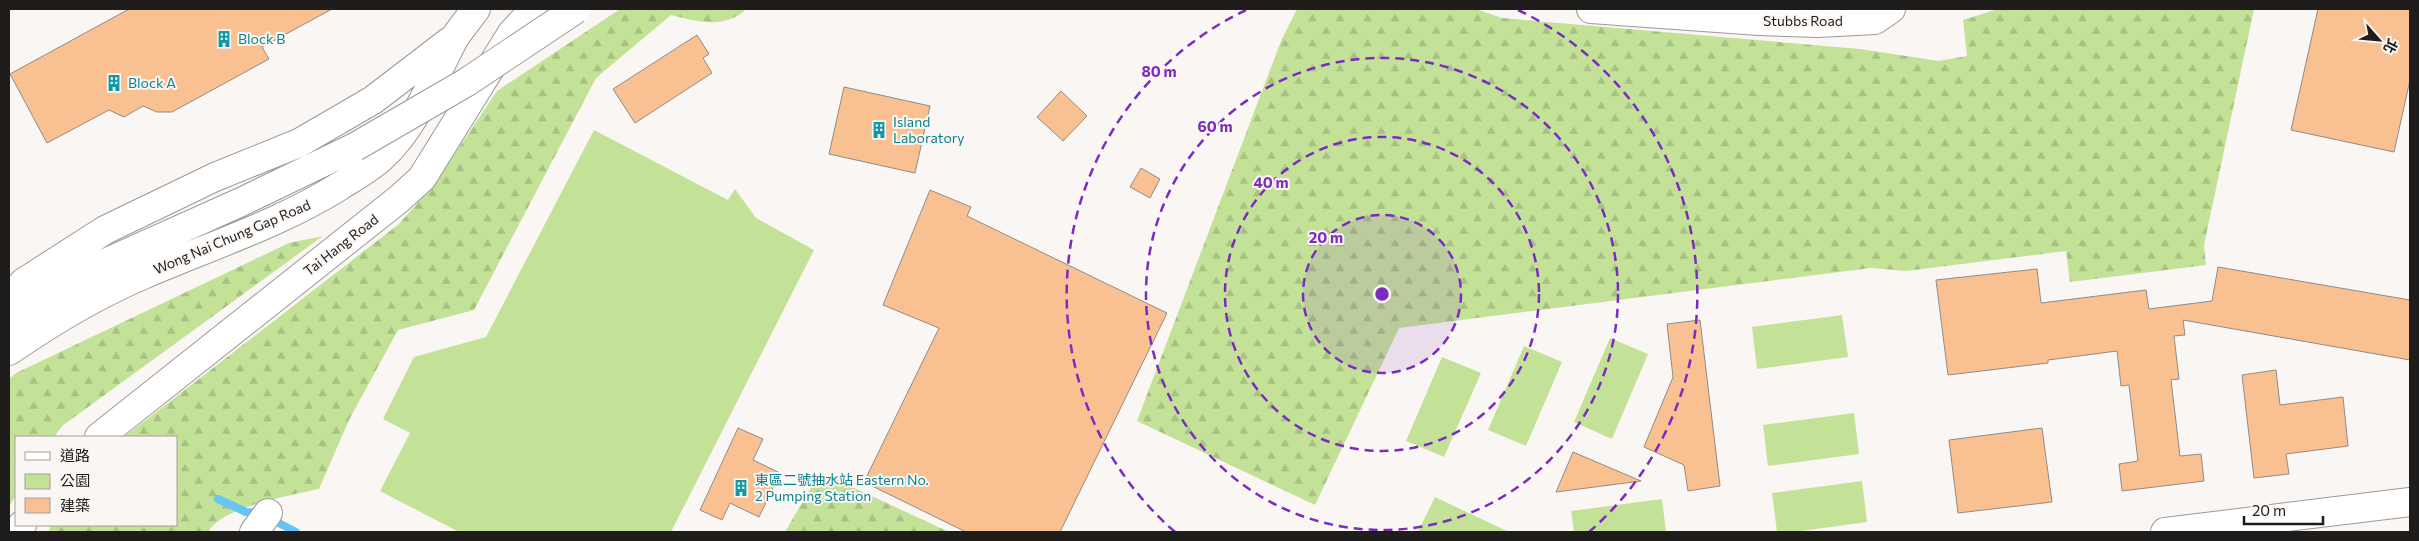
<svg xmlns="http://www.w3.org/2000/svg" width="2419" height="541" font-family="Commissioner,'Noto Sans TC',sans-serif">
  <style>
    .forest { fill: url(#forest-firs) }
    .green { fill: #c3e298 }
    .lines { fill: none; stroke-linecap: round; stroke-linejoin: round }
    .stream { stroke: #66c5f3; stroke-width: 8 }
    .building { fill: #f9c091; stroke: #908c89 }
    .minor-casing { stroke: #9d9996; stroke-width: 30 }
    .major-casing { stroke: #9d9996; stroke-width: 30 }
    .minor { stroke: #fff; stroke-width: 28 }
    .major { stroke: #fff; stroke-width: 28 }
    .major-bridge-casing { stroke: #9d9996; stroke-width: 30; stroke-linecap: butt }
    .major-bridge { stroke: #fff; stroke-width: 28 }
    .ring { fill: none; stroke: #7b2cbf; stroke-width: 2.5; stroke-dasharray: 9 6 }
    .labels { text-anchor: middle; stroke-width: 4; stroke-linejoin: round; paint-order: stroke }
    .street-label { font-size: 14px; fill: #1f1d1c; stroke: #faf6f3 }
    .culture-label { font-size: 14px; fill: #0d838f; stroke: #faf6f3; text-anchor: start }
    .centre { fill: #7b2cbf; stroke: #faf6f3; stroke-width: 2.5 }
    .ring-label { font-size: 15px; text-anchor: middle; font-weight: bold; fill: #7b2cbf; stroke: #faf6f3; stroke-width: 4; stroke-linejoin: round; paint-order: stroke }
  </style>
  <defs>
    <pattern id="forest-firs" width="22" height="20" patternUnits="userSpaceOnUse" patternTransform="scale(1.25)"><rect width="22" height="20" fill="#c3e298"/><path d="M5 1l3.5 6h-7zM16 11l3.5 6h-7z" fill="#a7c182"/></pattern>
  </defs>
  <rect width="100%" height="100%" fill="#faf6f3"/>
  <!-- forest -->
  <path class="forest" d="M620,9H746C726,29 697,22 671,15L596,78L474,310L398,330L349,420L319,489C292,495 221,507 208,532H49L50,525H176V437H124L399,224L435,183L497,91Z
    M1297,9H1476L1502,18L1860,49L1939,61L1967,56L1963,20L1998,9H2254L2204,245L2206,265L2070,282L2066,251L1906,271L1871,268L1399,328L1315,505L1137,421L1281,41Z
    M323,236L62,426L54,437H16V495L9,507V379L16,373L289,243Z
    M820,472L949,532H785Z"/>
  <!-- green -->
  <path class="green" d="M594,130L728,200L735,189L756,218L814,250L671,532H459L380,491L410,433L383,419L414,357L486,337Z
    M1842,315L1848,357L1757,369L1752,327Z
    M1610,338L1648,354L1612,439L1574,422Z
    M1524,346L1562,362L1526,446L1488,430Z
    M1442,357L1481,373L1444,457L1406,441Z
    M1854,413L1859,454L1768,466L1763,425Z
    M1862,481L1867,522L1794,532H1777L1772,493Z
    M1435,497L1509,532H1418Z
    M1662,499L1666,532H1574L1571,511Z"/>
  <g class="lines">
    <!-- stream -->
    <path class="stream" d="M218,499L246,512L261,513
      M271,519L296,532"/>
  </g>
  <!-- building -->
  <path class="building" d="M129,9H332L262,47L269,59L172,112H157L143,106L124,117L109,110L47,143L10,74Z
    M2318,9H2410V80L2394,152L2291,130Z
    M697,35L709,54L703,58L712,73L635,123L613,89Z
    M844,87L930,106L915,173L829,154Z
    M1061,91L1087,116L1063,141L1037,117Z
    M1141,168L1160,179L1150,198L1130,187Z
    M930,190L971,207L967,216L1167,313L1060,532H966L864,482L939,328L883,305Z
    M2218,267L2410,300V360L2183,320L2185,335L2174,336L2179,379L2171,380L2180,456L2201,454L2204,481L2122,491L2119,464L2138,461L2129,385L2121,386L2117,351L2048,360V363L1948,375L1936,280L2037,269L2041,303L2146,290L2149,309L2212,301Z
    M1700,320L1720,486L1688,491L1684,465L1644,447L1673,377L1667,324Z
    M2276,370L2280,405L2343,397L2348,446L2286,454L2289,474L2254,478L2242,375Z
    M738,428L763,439L753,460L780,473L759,517L730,503L722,520L700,510Z
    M2042,428L2052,502L1958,513L1949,440Z
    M1573,452L1641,481L1556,492Z"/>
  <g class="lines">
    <!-- minor casing -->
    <g class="minor-casing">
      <path id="minor" d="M254,532L268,513
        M2165,532L2410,502"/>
    </g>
    <!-- major casing -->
    <g class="major-casing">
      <path id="major" d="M1591,9L1759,21L1818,23L1875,20L1891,9
        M9,298L24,282L105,230L215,177L299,143L373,100L450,41
        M9,326L44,297L85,272L241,202L355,147
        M9,351C51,322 96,295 143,275C210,246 279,224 340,186C354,177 369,169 381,158C416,126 432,80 454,39C460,29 469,19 476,9
        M99,437L399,199L422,178L512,33L534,9
        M18,532L22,525"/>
    </g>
    <!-- minor -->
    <use href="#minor" class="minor"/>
    <!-- major -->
    <use href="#major" class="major"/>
    <!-- major-bridge casing -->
    <g class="major-bridge-casing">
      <path id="major-bridge" d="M355,147L467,82L576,9"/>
    </g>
    <!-- major-bridge -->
    <use href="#major-bridge" class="major-bridge"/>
  </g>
  <!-- distance rings -->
  <circle cx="1382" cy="294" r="79" fill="#7b2cbf" fill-opacity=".12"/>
  <g class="ring">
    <circle cx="1382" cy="294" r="79"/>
    <circle cx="1382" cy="294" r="157"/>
    <circle cx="1382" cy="294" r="236"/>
    <path d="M1175 532A315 315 0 0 1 1246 10M1518 10A315 315 0 0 1 1589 532"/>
  </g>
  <!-- icons -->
  <defs>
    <g id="building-bare" transform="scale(1.35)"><path d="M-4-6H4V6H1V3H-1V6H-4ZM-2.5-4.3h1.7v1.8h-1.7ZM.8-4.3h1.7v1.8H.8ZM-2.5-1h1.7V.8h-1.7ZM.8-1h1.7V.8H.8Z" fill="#0f9aa8" stroke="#faf6f3" stroke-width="2.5" paint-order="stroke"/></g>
  </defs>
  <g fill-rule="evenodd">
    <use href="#building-bare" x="224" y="39"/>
    <use href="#building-bare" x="114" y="83"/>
    <use href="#building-bare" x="879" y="130"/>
    <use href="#building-bare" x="741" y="488"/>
  </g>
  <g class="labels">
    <!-- street labels -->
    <g class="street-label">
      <text x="1803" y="26">Stubbs Road</text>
      <text transform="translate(232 237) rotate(-23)" y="5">Wong Nai Chung Gap Road</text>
      <text transform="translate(341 245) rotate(-38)" y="5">Tai Hang Road</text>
    </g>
    <!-- culture labels -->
    <g class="culture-label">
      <text x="238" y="44">Block B</text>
      <text x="128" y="88">Block A</text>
      <text x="893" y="127">Island<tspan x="893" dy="16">Laboratory</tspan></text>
      <text x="755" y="485">東區二號抽水站 Eastern No.<tspan x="755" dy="16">2 Pumping Station</tspan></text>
    </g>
  </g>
  <circle cx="1382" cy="294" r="8" class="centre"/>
  <g class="ring-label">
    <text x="1159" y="77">80 m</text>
    <text x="1215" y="132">60 m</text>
    <text x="1271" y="188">40 m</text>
    <text x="1326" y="243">20 m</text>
  </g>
  <!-- border -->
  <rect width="2419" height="541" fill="none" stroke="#1f1d1c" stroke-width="20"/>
  <!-- legend -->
  <rect x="15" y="436" width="162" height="90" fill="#faf6f3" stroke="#a29f9d"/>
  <rect x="25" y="452" width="25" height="8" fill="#ffffff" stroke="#a29f9d"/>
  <text x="60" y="461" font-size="15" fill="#1f1d1c">道路</text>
  <rect x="25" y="474" width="25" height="15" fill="#c3e298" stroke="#a29f9d"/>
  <text x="60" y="486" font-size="15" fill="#1f1d1c">公園</text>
  <rect x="25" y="498" width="25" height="15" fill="#f9c091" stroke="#a29f9d"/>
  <text x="60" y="511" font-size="15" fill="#1f1d1c">建築</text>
  <!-- north arrow -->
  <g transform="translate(2379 40) rotate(117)" stroke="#faf6f3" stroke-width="4" paint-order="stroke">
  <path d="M0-4L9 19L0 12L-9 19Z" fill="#1f1d1c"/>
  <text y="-8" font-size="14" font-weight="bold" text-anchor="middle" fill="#1f1d1c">北</text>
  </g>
  <!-- scale -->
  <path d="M2244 516v8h79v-8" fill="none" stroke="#1f1d1c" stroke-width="2.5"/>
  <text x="2252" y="516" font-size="15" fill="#1f1d1c" stroke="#faf6f3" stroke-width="4" paint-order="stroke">20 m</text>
</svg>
